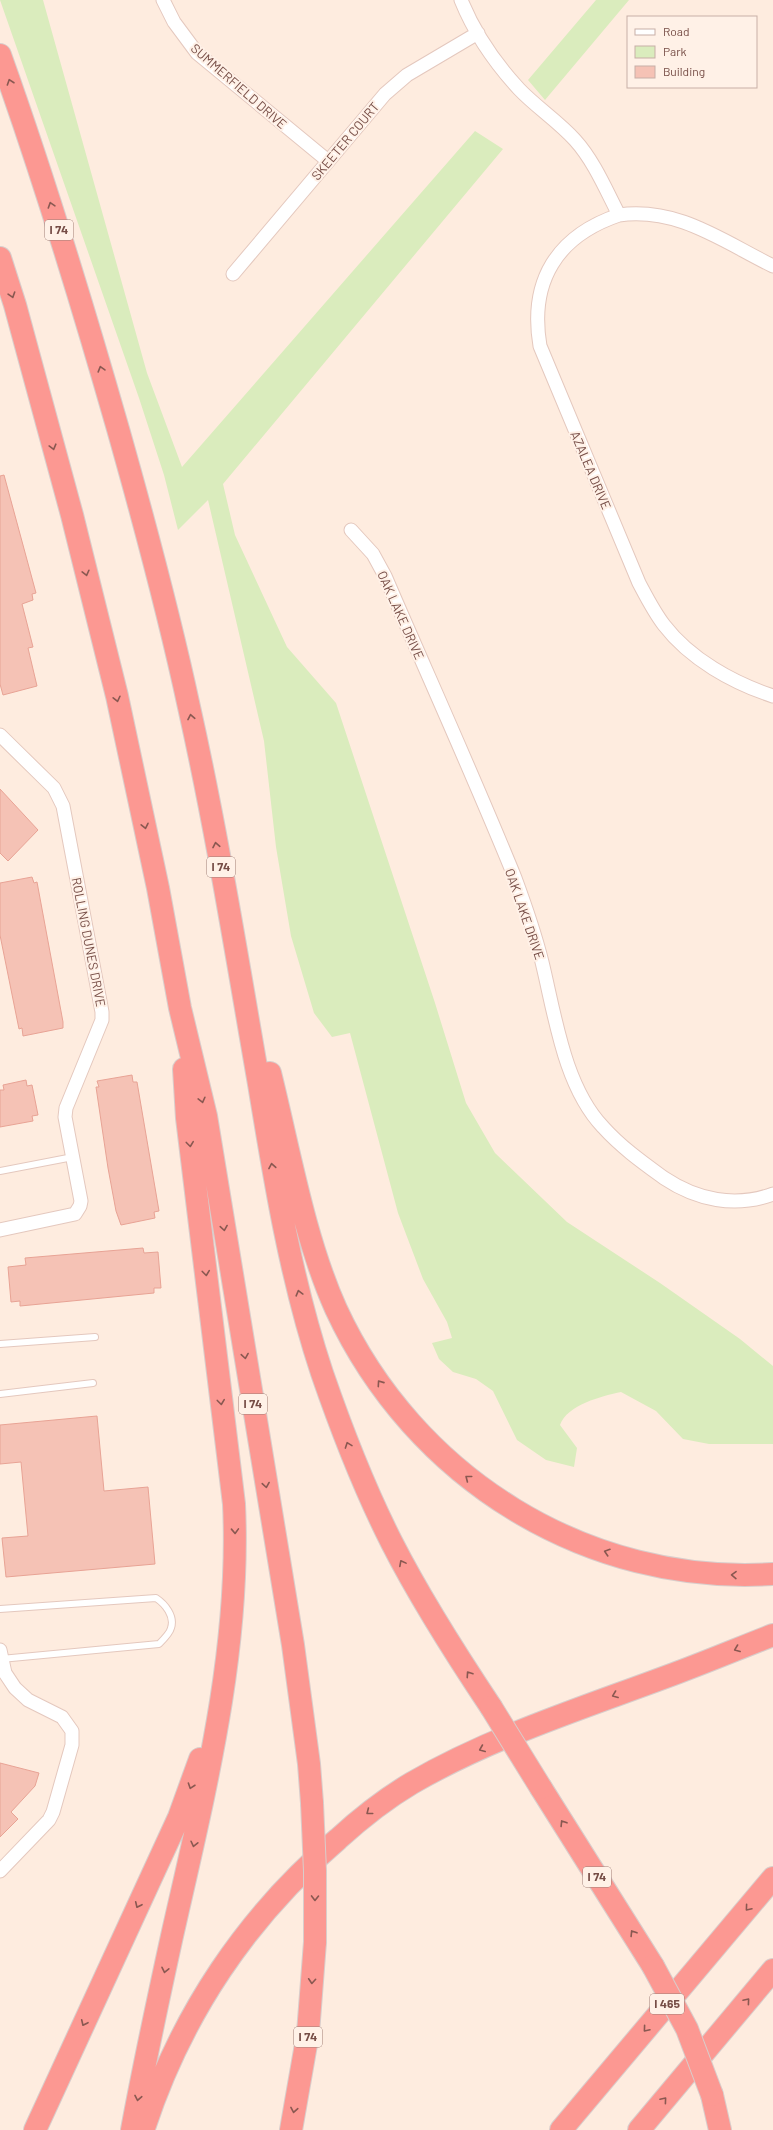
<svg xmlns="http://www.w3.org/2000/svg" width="773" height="2130" font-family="Barlow,sans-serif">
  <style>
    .green { fill: #daecbd }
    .building { fill: #f5c2b5; stroke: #e8a395 }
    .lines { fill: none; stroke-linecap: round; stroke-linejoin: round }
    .service-casing { stroke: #e4c8be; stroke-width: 8 }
    .minor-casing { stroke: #e4c8be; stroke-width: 15 }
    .motorway-casing { stroke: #d9cdcb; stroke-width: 24 }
    .service { stroke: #fff; stroke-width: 6 }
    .minor { stroke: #fff; stroke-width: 13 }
    .motorway { stroke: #fc9892; stroke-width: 22 }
    .motorway-bridge-casing { stroke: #d9cdcb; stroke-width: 24; stroke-linecap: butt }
    .motorway-bridge { stroke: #fc9892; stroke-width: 22 }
    .oneway { stroke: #8a5851 }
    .labels { text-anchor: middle; stroke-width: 4; stroke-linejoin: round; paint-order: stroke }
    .shield { fill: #fff1e7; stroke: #9f7e76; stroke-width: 1 }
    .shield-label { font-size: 12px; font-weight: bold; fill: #764d46 }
    .street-label { font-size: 13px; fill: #764d46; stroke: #fff1e7 }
  </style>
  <rect width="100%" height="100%" fill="#feecdf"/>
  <!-- green -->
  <path class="green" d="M0,0H43L147,373L182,467L475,131L503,149L223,484L235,535L287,647L336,703L435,1003L466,1103L495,1153L567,1222L660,1283L740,1339L773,1366V1444H709L683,1439L656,1411L621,1392C602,1396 567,1405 560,1425L577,1448L574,1467L546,1460L517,1440L493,1391L476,1379L453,1372L439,1359L432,1343L452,1338L447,1322L423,1279L398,1213L350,1033L332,1037L314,1013L291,936L276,847L264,741L208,500L178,530L164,475L139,398Z
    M596,0H629L545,100L528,80Z"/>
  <!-- building -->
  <path class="building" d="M4,475L36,593L32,594L33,600L22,604L33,647L28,648L37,686L3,695L0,684V476Z
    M0,789L38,830L8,861L0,853Z
    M32,877L34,883L37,882L63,1022V1028L23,1036L22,1028L19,1029L0,935V883Z
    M132,1075L133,1082H137L159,1211L154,1212L155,1218L121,1225L116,1211L108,1168L96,1087H99L97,1081Z
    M26,1080L27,1086L32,1085L38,1115L32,1116L33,1121L0,1127V1090H4L3,1085Z
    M143,1248L144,1253L158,1252L161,1288H154V1293L20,1306V1301L11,1302L8,1267L26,1265L25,1258Z
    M97,1416L104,1491L148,1487L155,1564L6,1577L2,1538L28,1536L21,1462L0,1464V1425Z
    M0,1763L39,1773L35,1786L11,1812L18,1819L0,1837Z"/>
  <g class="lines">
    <!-- service casing -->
    <g class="service-casing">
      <path id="service" d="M0,1171L73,1157
        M0,1344L95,1337
        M0,1394L93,1383
        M0,1609L156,1598C165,1604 175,1616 171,1628C170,1633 163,1640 159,1644L1,1659"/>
    </g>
    <!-- minor casing -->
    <g class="minor-casing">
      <path id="minor" d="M163,0L174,22L197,53L328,161
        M461,0C474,32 495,63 519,89C536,107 558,121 575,140C594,161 606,190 619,215C678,207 722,241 773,266
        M619,215C557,236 529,281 540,346L639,583C647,598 654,612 664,625C690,659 733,683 773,696
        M233,274L385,94L407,75L478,33
        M351,530L373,554L385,576C428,676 474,777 515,878C525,905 535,934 542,962C555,1015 564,1086 603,1127C621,1147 642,1162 664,1178C697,1200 735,1208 773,1194
        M0,735L54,788L63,806L102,1012V1020L66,1108L65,1117L81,1201L80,1206L75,1214L0,1230
        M0,1650L5,1673L15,1688L28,1700L62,1717L72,1731V1745L53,1812L49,1820L0,1871"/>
    </g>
    <!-- motorway casing -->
    <g class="motorway-casing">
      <path id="motorway" d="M0,55C44,178 82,303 118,429C144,521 169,614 189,707C217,832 237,958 259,1084C275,1182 291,1280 322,1373C342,1431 364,1488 392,1543C421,1600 455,1653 491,1707
        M0,258L15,305L72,515L117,696L158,888L180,1008L206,1116L293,1645L309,1764L312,1803
        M270,1073C289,1149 304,1238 336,1309C414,1478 587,1586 773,1574
        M541,1788L653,1966
        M712,2095L720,2130
        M144,2128C181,2015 247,1916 338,1839C361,1818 385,1799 412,1783C495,1735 589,1706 679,1672C711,1660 742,1647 773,1635
        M35,2130L179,1817L200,1759
        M132,2130C144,2065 158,2000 172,1936C204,1794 241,1651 234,1504L187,1118L184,1069
        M291,2130L308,2033L315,1942
        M561,2130L773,1878
        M639,2130L773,1970"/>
    </g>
    <!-- service -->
    <use href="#service" class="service"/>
    <!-- minor -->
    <use href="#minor" class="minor"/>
    <!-- motorway -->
    <use href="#motorway" class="motorway"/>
    <!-- motorway-bridge casing -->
    <g class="motorway-bridge-casing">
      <path id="motorway-bridge" d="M491,1707L541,1788
        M312,1803L315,1871V1942
        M653,1966L687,2029L712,2095"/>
    </g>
    <!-- motorway-bridge -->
    <use href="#motorway-bridge" class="motorway-bridge"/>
  </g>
  <!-- one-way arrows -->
  <defs><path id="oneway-chevron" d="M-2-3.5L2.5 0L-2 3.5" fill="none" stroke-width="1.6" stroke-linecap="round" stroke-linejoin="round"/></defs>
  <g class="oneway">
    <use href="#oneway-chevron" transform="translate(10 82) rotate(-109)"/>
    <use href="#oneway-chevron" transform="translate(51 205) rotate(-108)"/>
    <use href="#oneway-chevron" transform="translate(12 295) rotate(72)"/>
    <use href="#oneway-chevron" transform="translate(101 369) rotate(-106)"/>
    <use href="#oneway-chevron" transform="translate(53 447) rotate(75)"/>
    <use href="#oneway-chevron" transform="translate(86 573) rotate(76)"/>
    <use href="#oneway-chevron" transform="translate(117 699) rotate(77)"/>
    <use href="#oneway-chevron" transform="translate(191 717) rotate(-101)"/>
    <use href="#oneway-chevron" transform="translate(145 826) rotate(78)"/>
    <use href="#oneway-chevron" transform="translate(216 845) rotate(-101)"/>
    <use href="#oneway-chevron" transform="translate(202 1100) rotate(76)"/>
    <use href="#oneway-chevron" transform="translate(190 1144) rotate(83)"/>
    <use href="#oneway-chevron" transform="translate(272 1166) rotate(-100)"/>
    <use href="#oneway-chevron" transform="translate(224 1228) rotate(81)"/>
    <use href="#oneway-chevron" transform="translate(206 1273) rotate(83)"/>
    <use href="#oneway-chevron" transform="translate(299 1293) rotate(-105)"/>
    <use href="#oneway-chevron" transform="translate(245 1356) rotate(81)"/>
    <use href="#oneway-chevron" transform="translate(380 1383) rotate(-125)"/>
    <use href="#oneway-chevron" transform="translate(221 1402) rotate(83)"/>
    <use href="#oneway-chevron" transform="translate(348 1445) rotate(-110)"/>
    <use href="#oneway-chevron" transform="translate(468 1478) rotate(-142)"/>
    <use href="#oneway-chevron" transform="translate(266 1485) rotate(81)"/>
    <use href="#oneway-chevron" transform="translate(235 1531) rotate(88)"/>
    <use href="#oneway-chevron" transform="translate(607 1552) rotate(-162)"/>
    <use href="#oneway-chevron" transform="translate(402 1563) rotate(-118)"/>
    <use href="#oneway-chevron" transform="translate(734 1575) rotate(-179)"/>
    <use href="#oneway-chevron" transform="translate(737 1649) rotate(159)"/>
    <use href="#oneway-chevron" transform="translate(469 1674) rotate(-124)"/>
    <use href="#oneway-chevron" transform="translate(615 1695) rotate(159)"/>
    <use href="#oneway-chevron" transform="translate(482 1749) rotate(157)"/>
    <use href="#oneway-chevron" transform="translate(191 1786) rotate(109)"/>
    <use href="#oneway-chevron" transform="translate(369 1812) rotate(142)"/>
    <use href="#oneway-chevron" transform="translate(563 1823) rotate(-122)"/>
    <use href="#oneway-chevron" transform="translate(194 1844) rotate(103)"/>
    <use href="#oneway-chevron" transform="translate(315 1898) rotate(91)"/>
    <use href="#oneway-chevron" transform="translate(138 1905) rotate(115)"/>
    <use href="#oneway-chevron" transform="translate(748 1908) rotate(130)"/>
    <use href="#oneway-chevron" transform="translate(633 1933) rotate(-122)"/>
    <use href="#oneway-chevron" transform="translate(165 1970) rotate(102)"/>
    <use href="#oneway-chevron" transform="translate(312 1981) rotate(94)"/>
    <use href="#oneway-chevron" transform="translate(747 2001) rotate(-50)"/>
    <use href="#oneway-chevron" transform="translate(84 2023) rotate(115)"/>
    <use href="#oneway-chevron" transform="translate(646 2029) rotate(130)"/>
    <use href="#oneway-chevron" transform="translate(138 2098) rotate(101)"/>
    <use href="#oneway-chevron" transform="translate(664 2100) rotate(-50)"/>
    <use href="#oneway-chevron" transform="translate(294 2110) rotate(100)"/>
  </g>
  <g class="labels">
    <!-- shield labels -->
    <g class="shield">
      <rect x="45" y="220" width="28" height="20" rx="3"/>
      <rect x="207" y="857" width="28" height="20" rx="3"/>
      <rect x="239" y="1394" width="28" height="20" rx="3"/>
      <rect x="583" y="1867" width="28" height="20" rx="3"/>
      <rect x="650" y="1994" width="34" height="20" rx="3"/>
      <rect x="294" y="2027" width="28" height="20" rx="3"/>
    </g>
    <g class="shield-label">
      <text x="59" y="234">I 74</text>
      <text x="221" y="871">I 74</text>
      <text x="253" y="1408">I 74</text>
      <text x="597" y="1881">I 74</text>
      <text x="667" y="2008">I 465</text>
      <text x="308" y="2041">I 74</text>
    </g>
    <!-- street labels -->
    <g class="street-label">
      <text transform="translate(239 86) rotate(41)" y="5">SUMMERFIELD DRIVE</text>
      <text transform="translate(345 141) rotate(-50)" y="5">SKEETER COURT</text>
      <text transform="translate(591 470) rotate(67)" y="5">AZALEA DRIVE</text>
      <text transform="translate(401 615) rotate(66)" y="5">OAK LAKE DRIVE</text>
      <text transform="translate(525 914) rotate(71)" y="5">OAK LAKE DRIVE</text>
      <text transform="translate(89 942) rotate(79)" y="5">ROLLING DUNES DRIVE</text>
    </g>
  </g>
  <!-- legend -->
  <rect x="627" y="16" width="130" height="72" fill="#fff1e7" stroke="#c8afa7"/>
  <rect x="635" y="29" width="20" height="6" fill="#ffffff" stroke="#c8afa7"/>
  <text x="663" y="36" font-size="12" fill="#764d46">Road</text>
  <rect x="635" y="46" width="20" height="12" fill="#daecbd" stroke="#c8afa7"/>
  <text x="663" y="56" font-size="12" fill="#764d46">Park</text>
  <rect x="635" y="66" width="20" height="12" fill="#f5c2b5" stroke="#c8afa7"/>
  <text x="663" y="76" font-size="12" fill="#764d46">Building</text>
</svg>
